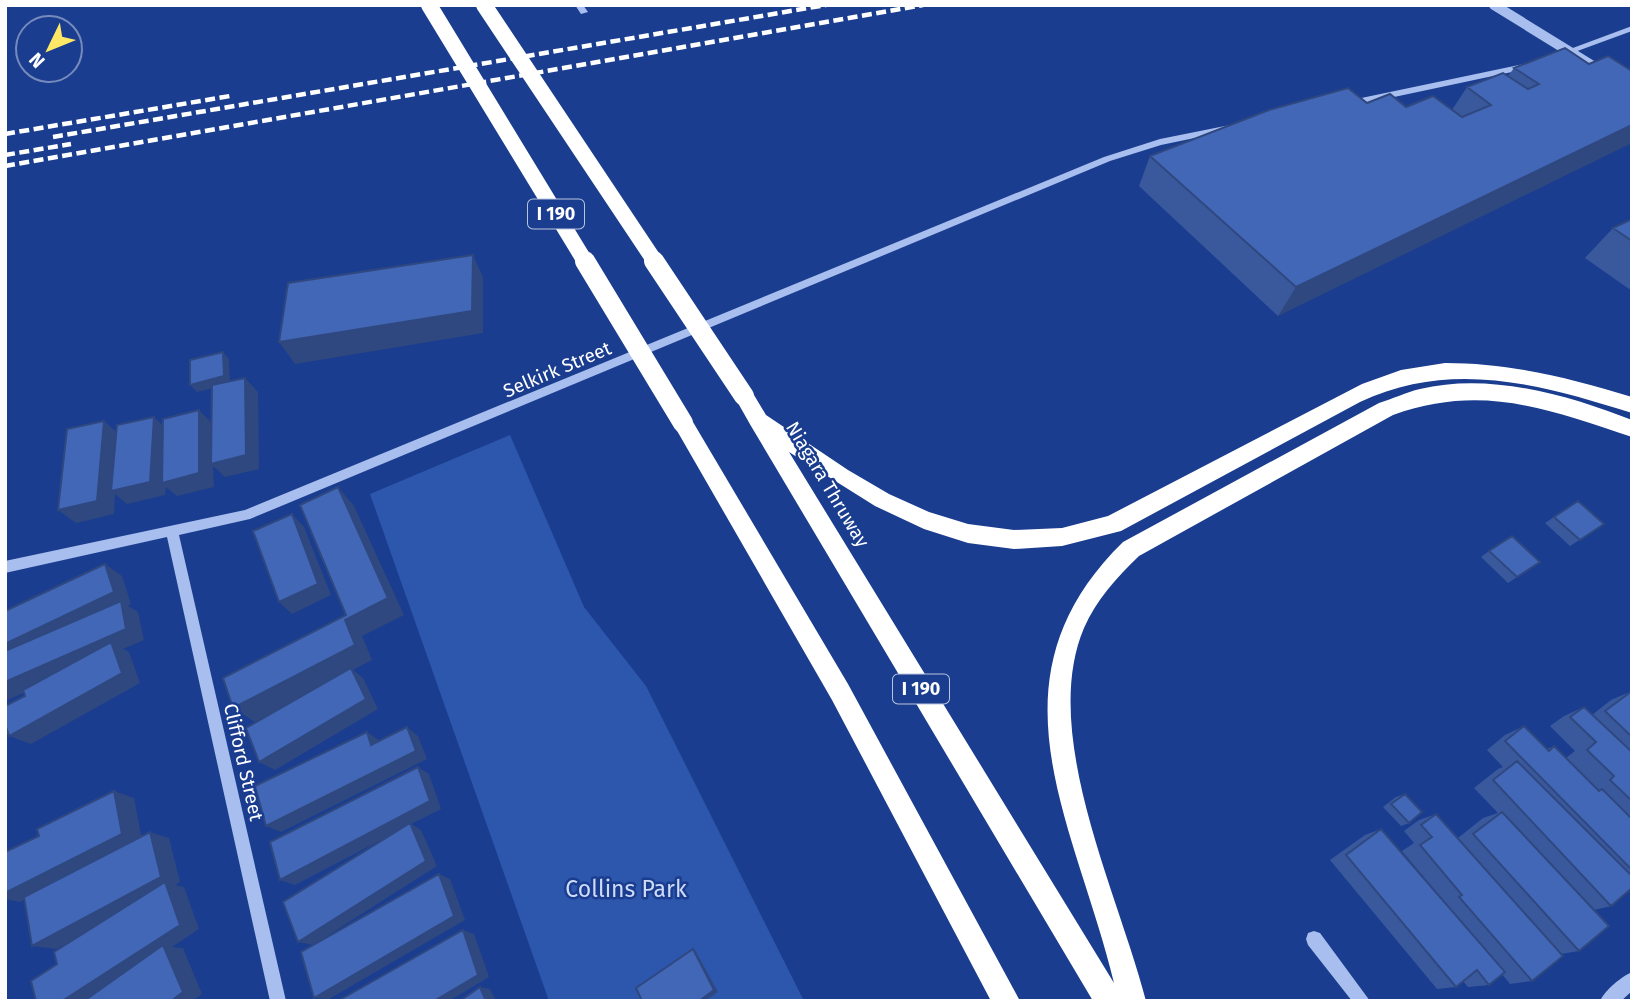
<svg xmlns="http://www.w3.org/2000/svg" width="1637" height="1006" font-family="'Fira Sans',sans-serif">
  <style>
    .green { fill: #2d56ad }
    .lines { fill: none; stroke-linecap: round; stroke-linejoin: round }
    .minor { fill: #a8beee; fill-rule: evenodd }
    .highway { fill: #fff; fill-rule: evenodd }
    .rail { stroke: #fff; stroke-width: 4.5; stroke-dasharray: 10 4.5; stroke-linecap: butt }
    .minor-bridge { stroke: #a8beee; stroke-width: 10 }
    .highway-bridge-far1 { stroke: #fff; stroke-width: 16 }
    .highway-bridge { stroke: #fff; stroke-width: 20 }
    .wall { fill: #3a599d }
    .shaded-wall { fill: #2f4880 }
    .building { fill: #4367b7; stroke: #2f4880; stroke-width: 2 }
    .labels { text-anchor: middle; stroke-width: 5; stroke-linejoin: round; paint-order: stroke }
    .shield { fill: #1a3d8f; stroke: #bac5dd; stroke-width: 2 }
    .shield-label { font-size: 18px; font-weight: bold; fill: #fff }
    .street-label { font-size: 19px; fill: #fff; stroke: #1a3d8f }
    .near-park-label { font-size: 23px; fill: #cedcfa; stroke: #1a3d8f }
  </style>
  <rect width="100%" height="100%" fill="#1a3d8f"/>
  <!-- green -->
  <path class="green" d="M510,435L584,607L646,686L804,1001H549L370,494Z"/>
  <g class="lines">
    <!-- minor -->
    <path class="minor" d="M575,5H583L588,12L581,14Z
      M1632,26V31L1561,57L1554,55Z
      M1528,63L1532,66L1531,68L1347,107L1342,104L1347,101Z
      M1230,125L1235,128L1233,130L1161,145L1110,161L250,519L179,535L286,1001H270L167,537L5,573V561L245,510L1104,157L1160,139Z
      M1314,931L1320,933L1370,1001H1352L1308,945L1306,939L1308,933Z
      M1632,972V991L1621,1001H1600C1605,990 1621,977 1632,972Z"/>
    <!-- highway -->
    <path class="highway" d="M1445,363C1510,363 1570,378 1632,397V413C1540,384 1451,359 1360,402L1121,531L1062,546L1014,549L968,543L924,529L875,506L789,452L1114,983C1076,824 981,681 1123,542L1379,403C1393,399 1406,392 1420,389C1489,372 1568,395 1632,420V437C1547,409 1482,383 1393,415L1139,556C1117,577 1096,600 1084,628C1039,734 1119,895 1146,1001H1093L751,426L734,396L737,390L744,388L751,390L766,415L848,470L889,494L929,512L968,524L1014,530L1062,528L1108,516L1362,384L1401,370Z
      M683,415L690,417L848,684L1020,1001H991L832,700L676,429L673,423L676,417Z"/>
    <!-- rail -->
    <path class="rail" d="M5,134L230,96
      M53,137L826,5
      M5,155L71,144
      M5,166L923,5"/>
    <!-- minor-bridge -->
    <path class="minor-bridge" d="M1494,5L1601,71"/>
    <!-- highway-bridge-far1 -->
    <path class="highway-bridge-far1" d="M429,5L586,263
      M484,5L656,263"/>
    <!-- highway-bridge -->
    <path class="highway-bridge" d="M585,261L683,423
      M654,261L744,396"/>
  </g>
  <!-- wall -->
  <path class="wall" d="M1589,64L1278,316L1139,186L1150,156L1367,103L1452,110L1467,87L1508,76L1514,68Z
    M1632,219V291L1585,258L1613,228Z
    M1554,517L1604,524L1570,546L1545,523Z
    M1489,551L1540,562L1508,583L1481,557Z
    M1632,691V891L1627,892L1611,906L1594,910L1579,951L1561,954L1532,981L1510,984L1502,974L1489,985L1468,987L1463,981L1456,987L1437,989L1330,860L1365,835L1381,829L1443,900L1402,851L1414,843L1404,831L1419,820L1436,814L1458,838L1483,818L1498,813L1474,788L1498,769L1503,767L1487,750L1505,735L1524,726L1547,749L1554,746L1566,758L1575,751L1550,726L1564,716L1584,707L1592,715L1611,700Z
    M1405,794L1409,823L1401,826L1383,807L1396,797Z"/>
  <!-- shaded-wall -->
  <path class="shaded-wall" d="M1632,125V143L1278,316L1296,287Z
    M473,255L483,277V333L295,364L279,342Z
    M223,352L229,359L230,384L197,392L190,385Z
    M245,378L258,392L259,469L225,477L213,466L214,487L177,496L166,487L165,495L127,504L115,494L114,514L76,523L58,510L104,421L120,435L154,417L169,431L199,410L213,424Z
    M338,487L354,506L404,615L362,636L372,660L353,670L363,678L378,709L275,770L259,762L352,671L255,722L233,708L345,620L388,598Z
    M292,514L304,527L331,595L292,614L279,602Z
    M105,564L122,576L131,604L128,606L138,612L144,640L123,649L129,652L140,683L31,744L9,736L115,653L5,701V644Z
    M407,727L418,736L427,759L281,832L266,826Z
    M367,732L380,741L371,745Z
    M418,767L429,774L441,809L411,824L421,830L437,866L313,945L298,942L410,825L295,885L280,880Z
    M114,791L134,798L142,840L20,902L5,899V893Z
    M150,832L169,838L180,882L175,885L184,887L199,929L172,947L183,948L202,994L193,1001H62L168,889L56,949L32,946Z
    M439,874L450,879L465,920L329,999L314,998Z
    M463,930L474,934L489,977L449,1001H434Z
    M693,949L696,952L718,992L705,1001H699Z
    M480,987L490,989L496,1001H486Z"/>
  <!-- building -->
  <path class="building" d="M1565,48L1589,64L1608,56L1632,71V125L1296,287L1150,156L1269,110L1348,88L1367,103L1390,94L1406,107L1433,96L1462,117L1491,105L1467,87L1503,73L1528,89L1539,84L1514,68Z
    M1632,219V241L1613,228Z
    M473,255L472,311L279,342L288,283Z
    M223,352L224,376L190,385V360Z
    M245,378L246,455L211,464L212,385Z
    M199,410V473L162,483L163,419Z
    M154,417L150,482L111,491L117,425Z
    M104,421L97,501L58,510L67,429Z
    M338,487L388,598L345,620L355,645L233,708L223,678L346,615L300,505Z
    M1578,501L1604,524L1580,540L1554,517Z
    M292,514L318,584L279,602L253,531Z
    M1512,536L1540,562L1517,577L1489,551Z
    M105,564L114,592L5,644V611Z
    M121,601L126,629L5,682V651Z
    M111,642L122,673L9,736L5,724V706L25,696L23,690Z
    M351,668L366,699L259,762L246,728Z
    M1632,691V737L1605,711Z
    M1584,707L1632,752V801L1610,780L1614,776L1587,750L1596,742L1570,717Z
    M1524,726L1549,751L1554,746L1599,791L1602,789L1632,819V870L1505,741Z
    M407,727L416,751L266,826L255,786L367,732L371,745Z
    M1517,761L1632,876V888L1611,906L1493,780Z
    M418,767L430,801L280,880L270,842Z
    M114,791L122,834L5,893V852L39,836L37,829Z
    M1405,794L1422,812L1409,823L1391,804Z
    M1502,812L1609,926L1579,951L1473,834Z
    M1436,814L1563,956L1532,981L1459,897L1462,895L1420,845L1432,837L1421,825Z
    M410,823L426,861L298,942L283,902Z
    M1381,829L1505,972L1489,985L1477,970L1456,987L1346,855Z
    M150,832L161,877L32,946L24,897Z
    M439,874L454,916L314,998L301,952Z
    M165,882L180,925L62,1001H36L31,981L57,964L54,952Z
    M463,930L478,975L434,1001H338Z
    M163,945L183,992L171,1001H84Z
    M693,949L714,990L699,1001H642L636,988Z
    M480,987L486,1001H460Z"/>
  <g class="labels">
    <!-- shield labels -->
    <g class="shield">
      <rect x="528" y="199.5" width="56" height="29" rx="5"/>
      <rect x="893" y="674.5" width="56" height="29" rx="5"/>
    </g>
    <g class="shield-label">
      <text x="556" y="220">I 190</text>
      <text x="921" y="695">I 190</text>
    </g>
    <!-- street labels -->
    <g class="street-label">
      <text transform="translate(557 369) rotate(-23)" y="7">Selkirk Street</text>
      <text transform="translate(828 484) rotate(59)" y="7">Niagara Thruway</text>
      <text transform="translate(244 762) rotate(77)" y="7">Clifford Street</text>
    </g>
    <!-- near-park labels -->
    <g class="near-park-label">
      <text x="626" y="897">Collins Park</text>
    </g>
  </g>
  <!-- border -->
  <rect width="1637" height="1006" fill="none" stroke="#ffffff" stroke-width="14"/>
  <!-- north arrow -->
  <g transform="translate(49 49) rotate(227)"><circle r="33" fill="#1a3d8f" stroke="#768bbc" stroke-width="2"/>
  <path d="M0-5L12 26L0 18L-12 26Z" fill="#ffe865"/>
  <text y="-10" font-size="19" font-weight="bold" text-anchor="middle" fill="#ffffff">N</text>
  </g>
</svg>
